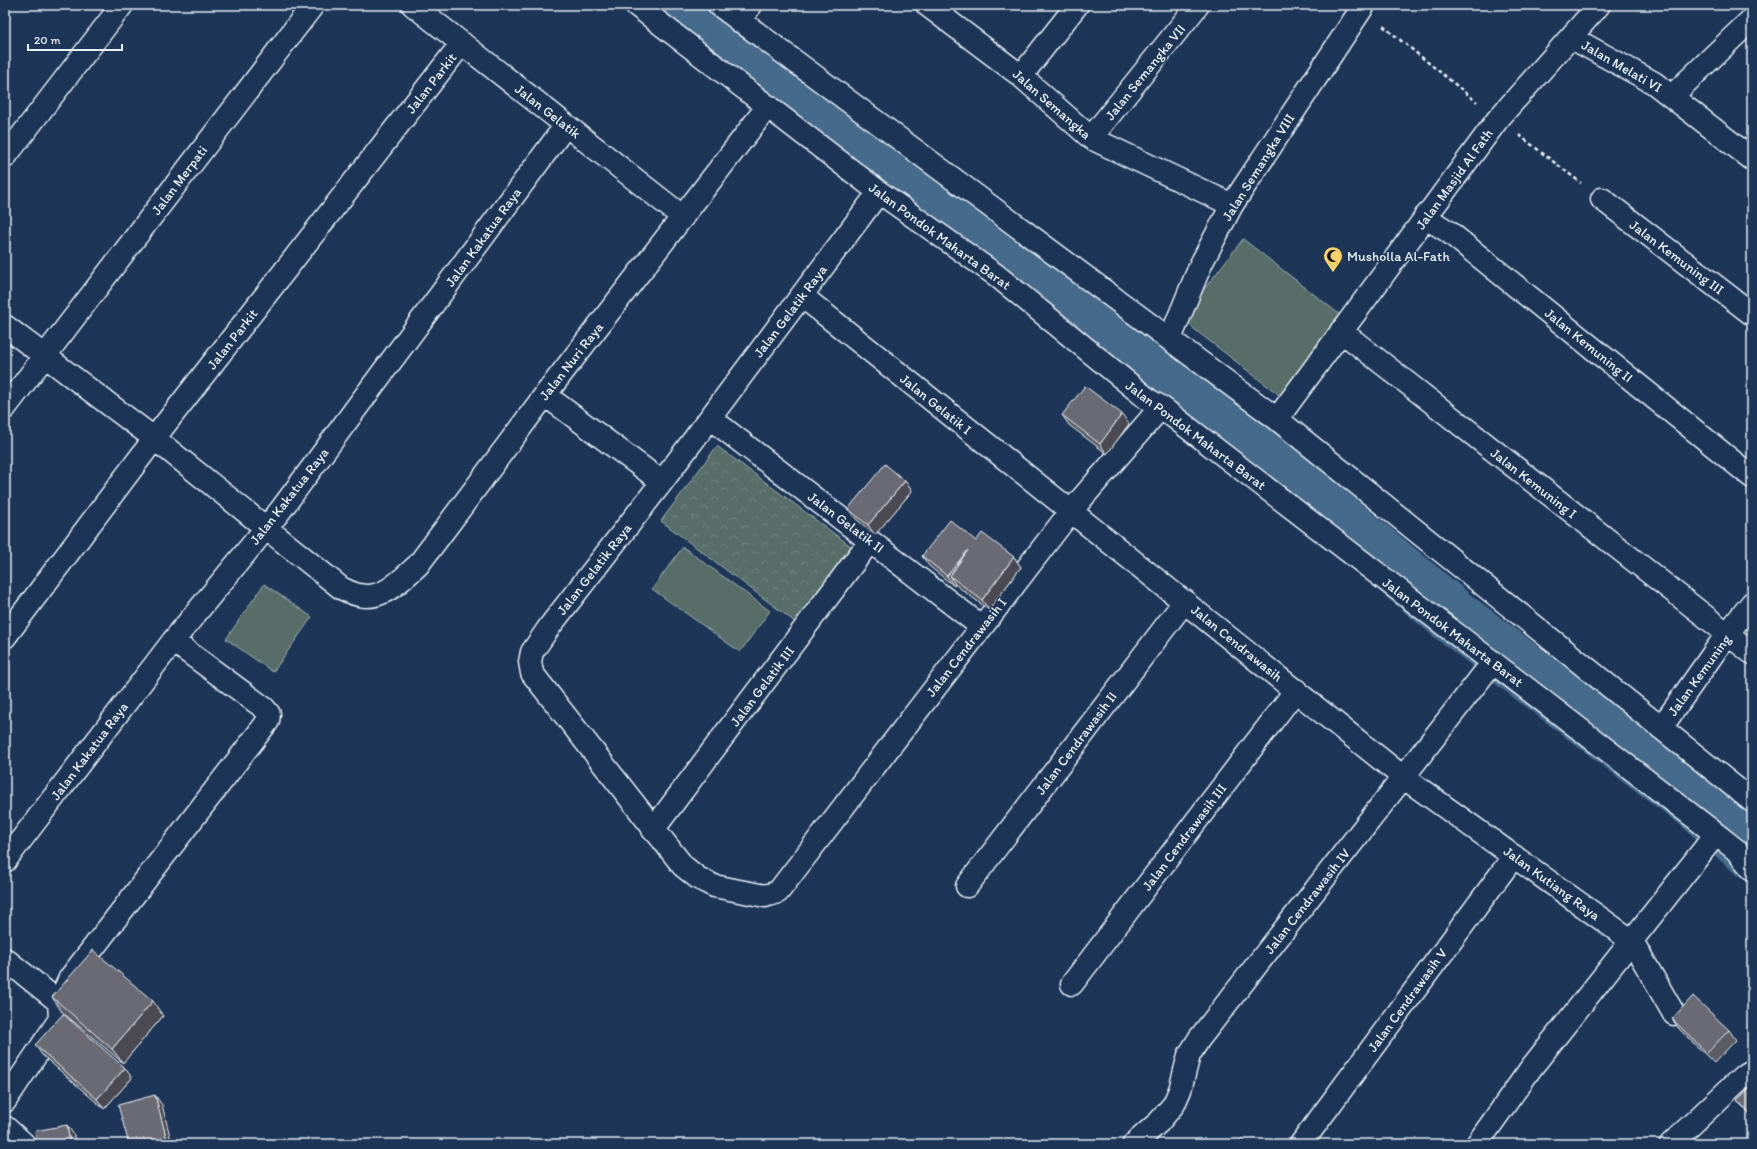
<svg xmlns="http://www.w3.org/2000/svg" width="1757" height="1149" font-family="Itim,sans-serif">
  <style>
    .forest { fill: url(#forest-crowns); stroke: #a0afb0 }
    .pitch { fill: #586d68; stroke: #a0afb0 }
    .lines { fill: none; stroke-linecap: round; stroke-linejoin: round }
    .river { stroke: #446a8b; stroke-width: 56 }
    .minor-casing { stroke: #e8f1f8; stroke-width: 25 }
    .path { stroke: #e8f1f8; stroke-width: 2.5; stroke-dasharray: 4 3; stroke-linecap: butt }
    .minor { stroke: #1d3557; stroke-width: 22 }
    .wall { fill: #5c5b64; stroke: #e8f1f8 }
    .shaded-wall { fill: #4b4a51; stroke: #e8f1f8 }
    .building { fill: #6b6a74; stroke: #e8f1f8 }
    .labels { text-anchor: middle; stroke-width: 3; stroke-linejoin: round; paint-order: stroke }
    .street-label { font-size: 14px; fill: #e8f1f8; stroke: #1d3557 }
    .poi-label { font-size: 14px; fill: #e8f1f8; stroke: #1d3557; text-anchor: start }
  </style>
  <defs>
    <pattern id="forest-crowns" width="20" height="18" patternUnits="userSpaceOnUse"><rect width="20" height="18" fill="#586d68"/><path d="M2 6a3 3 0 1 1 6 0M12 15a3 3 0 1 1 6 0" fill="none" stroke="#70827e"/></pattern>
  </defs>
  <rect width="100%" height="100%" fill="#1d3557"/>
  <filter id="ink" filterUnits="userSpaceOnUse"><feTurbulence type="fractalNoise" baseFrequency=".025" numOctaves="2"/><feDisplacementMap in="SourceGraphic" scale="8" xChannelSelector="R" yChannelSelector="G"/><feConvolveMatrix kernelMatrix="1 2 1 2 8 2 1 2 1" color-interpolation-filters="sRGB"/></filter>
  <g filter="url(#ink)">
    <!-- forest -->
    <path class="forest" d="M717,446L864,556L807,631L661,521Z"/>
    <!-- pitch -->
    <path class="pitch" d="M1243,239L1343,317L1283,398L1181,319Z
      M683,547L770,611L740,652L652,589Z
      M264,584L312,617L273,672L226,639Z"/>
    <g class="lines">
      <!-- river -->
      <path class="river" d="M669,5L1155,368L1454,617L1699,804L1752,851"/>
      <!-- minor casing -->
      <g class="minor-casing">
        <path id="minor" d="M413,5L683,217
          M636,5L879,192L996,275L1150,401L1161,407L1716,834L1735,849L1752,869
          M719,5L1277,419L1752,801
          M927,5L1021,76L1091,138L1232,205
          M739,21L751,5
          M1572,38L1654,83L1752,159
          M1021,76L1077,5
          M1672,96L1752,19
          M1091,138L1198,5
          M5,157L122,5
          M879,192L662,482L550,626L532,652L530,662L532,673L539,682L683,866L698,878L714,886L765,896L778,892L1071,511L1161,407
          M1602,199L1752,314
          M1425,217L1449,232L1752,477
          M802,296L1403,777L1632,941L1674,1014
          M5,326L155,439L341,588C347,591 353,594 359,595C383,601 402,579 418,565L545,395L768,106
          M1341,331L1752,653
          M1170,339L1201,264L1232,205L1364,5
          M545,395L662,482
          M5,408L313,5
          M710,418L982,627
          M1277,419L1498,119L1599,5
          M5,637L163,427L462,43
          M1661,728L1727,634L1752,603
          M653,830L870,541
          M5,861L173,641L280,511L566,125
          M967,886L1185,601
          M5,959L59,1002
          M1072,984L1296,690
          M5,1101L60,1019L59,1002L70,978L268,721L269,714L264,708L173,641
          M5,1127L23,1143
          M1134,1144L1159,1122L1174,1104L1180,1090L1189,1055L1199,1039L1493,662
          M1301,1144L1514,856
          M1477,1144L1531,1068L1716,834
          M1671,1144L1743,1076L1752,1071"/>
      </g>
      <!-- path -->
      <path class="path" d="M1383,26L1477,102
        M1519,135L1581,183"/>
      <!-- minor -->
      <use href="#minor" class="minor"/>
    </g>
    <!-- wall -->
    <path class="wall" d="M1062,415L1129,424L1107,454L1069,425Z
      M905,481L912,491L875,535L856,519L848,509Z
      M976,541L1014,557L1021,567L989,610L957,586L955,584L954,586L929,566L922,556Z
      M52,997L163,1016L123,1063L62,1012Z
      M1672,1019L1729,1030L1736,1040L1714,1063L1679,1029Z
      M35,1045L132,1078L104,1109L42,1055Z
      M1752,1086V1117L1741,1105L1737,1100Z"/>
    <!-- shaded-wall -->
    <path class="shaded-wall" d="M1122,414L1129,424L1107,454L1100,444Z
      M905,481L912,491L875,535L868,525Z
      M968,550L950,576L955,584L954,586L947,576Z
      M1014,557L1021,567L989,610L982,600Z
      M153,1001L163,1016L123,1063L112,1049Z
      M125,1068L132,1078L104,1109L97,1099Z
      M155,1095L162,1105L172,1144H168Z
      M67,1125L74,1135L75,1144H70Z"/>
    <!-- building -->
    <path class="building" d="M1085,386L1122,414L1100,444L1062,415Z
      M885,464L905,481L868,525L848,509Z
      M950,520L976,541L982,533L1014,557L982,600L950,576L968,550L947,576L922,556Z
      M93,950L153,1001L112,1049L52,997Z
      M1693,996L1729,1030L1707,1053L1672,1019Z
      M63,1014L125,1068L97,1099L35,1045Z
      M1752,1086V1116L1737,1100Z
      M155,1095L168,1144H129L118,1105Z
      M67,1125L70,1144H37L35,1131Z
      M1242,1138L1248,1144H1237Z"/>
  </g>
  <!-- icons -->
  <defs>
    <g id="mosque-pin" transform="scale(1)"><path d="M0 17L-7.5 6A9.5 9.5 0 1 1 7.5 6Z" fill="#ffd166" stroke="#1d3557"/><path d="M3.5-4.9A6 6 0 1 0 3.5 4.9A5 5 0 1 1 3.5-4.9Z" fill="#111"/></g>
  </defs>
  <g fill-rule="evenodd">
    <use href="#mosque-pin" x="1333" y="256"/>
  </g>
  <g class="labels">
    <!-- street labels -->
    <g class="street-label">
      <text transform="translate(1622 66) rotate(30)" y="5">Jalan Melati VI</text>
      <text transform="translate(1145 72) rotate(-51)" y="5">Jalan Semangka VII</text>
      <text transform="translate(431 83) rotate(-52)" y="5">Jalan Parkit</text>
      <text transform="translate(1052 104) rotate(41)" y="5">Jalan Semangka</text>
      <text transform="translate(548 111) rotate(38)" y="5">Jalan Gelatik</text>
      <text transform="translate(1258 167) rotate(-58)" y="5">Jalan Semangka VIII</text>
      <text transform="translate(1454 179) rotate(-54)" y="5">Jalan Masjid Al Fath</text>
      <text transform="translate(179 180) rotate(-53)" y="5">Jalan Merpati</text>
      <text transform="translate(940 236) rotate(36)" y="5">Jalan Pondok Maharta Barat</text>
      <text transform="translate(483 237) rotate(-54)" y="5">Jalan Kakatua Raya</text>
      <text transform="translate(1677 257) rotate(37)" y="5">Jalan Kemuning III</text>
      <text transform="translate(790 311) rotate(-53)" y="5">Jalan Gelatik Raya</text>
      <text transform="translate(232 339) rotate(-52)" y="5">Jalan Parkit</text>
      <text transform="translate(1589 345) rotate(39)" y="5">Jalan Kemuning II</text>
      <text transform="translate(571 361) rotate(-52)" y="5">Jalan Nuri Raya</text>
      <text transform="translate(936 404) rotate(39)" y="5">Jalan Gelatik I</text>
      <text transform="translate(1196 435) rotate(37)" y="5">Jalan Pondok Maharta Barat</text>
      <text transform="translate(1534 483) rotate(38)" y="5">Jalan Kemuning I</text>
      <text transform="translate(289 496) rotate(-52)" y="5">Jalan Kakatua Raya</text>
      <text transform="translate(846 522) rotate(37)" y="5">Jalan Gelatik II</text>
      <text transform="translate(594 569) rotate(-52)" y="5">Jalan Gelatik Raya</text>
      <text transform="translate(1453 632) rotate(37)" y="5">Jalan Pondok Maharta Barat</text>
      <text transform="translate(1237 643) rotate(39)" y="5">Jalan Cendrawasih</text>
      <text transform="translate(966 647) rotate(-52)" y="5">Jalan Cendrawasih I</text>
      <text transform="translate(1699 675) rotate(-54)" y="5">Jalan Kemuning</text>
      <text transform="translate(762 686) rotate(-53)" y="5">Jalan Gelatik III</text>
      <text transform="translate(1076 743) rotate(-53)" y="5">Jalan Cendrawasih II</text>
      <text transform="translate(89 751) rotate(-53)" y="5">Jalan Kakatua Raya</text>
      <text transform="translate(1184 837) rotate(-53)" y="5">Jalan Cendrawasih III</text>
      <text transform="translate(1552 883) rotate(36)" y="5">Jalan Kutiang Raya</text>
      <text transform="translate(1307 901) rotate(-52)" y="5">Jalan Cendrawasih IV</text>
      <text transform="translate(1407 1000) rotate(-54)" y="5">Jalan Cendrawasih V</text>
    </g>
    <!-- poi labels -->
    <g class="poi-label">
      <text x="1347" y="261">Musholla Al-Fath</text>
    </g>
  </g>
  <!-- margin -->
  <rect width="1757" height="1149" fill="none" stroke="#1d3557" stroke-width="20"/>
  <rect x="10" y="10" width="1737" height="1129" fill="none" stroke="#e8f1f8" stroke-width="1.5" filter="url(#ink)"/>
  <!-- scale -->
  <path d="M28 44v6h94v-6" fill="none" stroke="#e8f1f8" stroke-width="2"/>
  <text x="34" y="44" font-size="12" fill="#e8f1f8" stroke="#1d3557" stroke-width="3" paint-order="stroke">20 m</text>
</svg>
